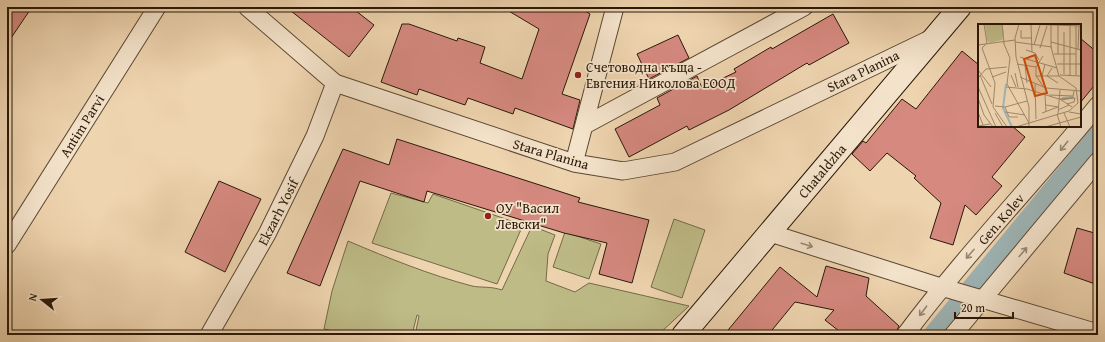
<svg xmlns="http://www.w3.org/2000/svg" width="1105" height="342" font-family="'Gentium Book Plus',serif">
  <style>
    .green { fill: #bebb87; stroke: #746a48 }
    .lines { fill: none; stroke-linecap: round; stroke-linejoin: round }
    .canal { stroke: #9eb5b6; stroke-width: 20 }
    .building { fill: #d5897f; stroke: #2a1808 }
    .street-casing { stroke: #5b4732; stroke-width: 19 }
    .secondary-casing { stroke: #2a1808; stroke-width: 24 }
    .street { stroke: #f4e3cb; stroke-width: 17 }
    .secondary { stroke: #f4e3cb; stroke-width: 22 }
    .oneway { stroke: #998873 }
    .poi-dot { fill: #8f2418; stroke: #f4e3cb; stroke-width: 1.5 }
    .labels { text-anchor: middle; stroke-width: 3.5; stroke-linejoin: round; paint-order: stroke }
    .poi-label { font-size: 14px; fill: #2a1808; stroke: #f4e3cb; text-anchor: start }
    .street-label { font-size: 14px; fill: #2a1808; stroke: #f4e3cb }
    .inset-river { fill: none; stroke: #9eb5b6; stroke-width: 2 }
    .inset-road { fill: none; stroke: #a0896c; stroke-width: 1 }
    .view { fill: #cc4f0b; fill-opacity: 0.15; stroke: #cc4f0b; stroke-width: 2 }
    .inset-edge { fill: none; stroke: #2a1808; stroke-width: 2 }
  </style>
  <rect width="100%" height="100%" fill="#eed4af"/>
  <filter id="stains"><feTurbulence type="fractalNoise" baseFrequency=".005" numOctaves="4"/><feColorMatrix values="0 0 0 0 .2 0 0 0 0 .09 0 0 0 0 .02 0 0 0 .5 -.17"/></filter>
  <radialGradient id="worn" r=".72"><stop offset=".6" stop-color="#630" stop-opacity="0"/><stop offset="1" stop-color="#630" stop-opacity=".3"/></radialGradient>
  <!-- green -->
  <path class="green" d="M391,193L428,203L433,194L523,225L497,284L372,243Z
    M674,219L705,230L682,298L651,287Z
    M532,226L555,235L548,254L546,281L575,292L589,283L689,306L658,335H415L419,316L417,315L412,335H349L324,329L332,291L348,241C388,258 430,275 472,286C482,288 490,286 502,290Z
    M565,232L601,244L589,279L553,267Z"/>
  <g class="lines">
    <!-- canal -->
    <path class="canal" d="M933,335L1098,135"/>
  </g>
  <!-- building -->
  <path class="building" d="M7,7H32L7,44Z
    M286,7H351L374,25L349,57Z
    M502,7H579L590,14L562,94L580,100L573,129L515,108L513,114L468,98L465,105L419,89L417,95L381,82L402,24H409L457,41L458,38L485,47L480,63L522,79L539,29Z
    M833,14L849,43L809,65L807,63L729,110L689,130L687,126L629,157L615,129L660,105L657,98L697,76L702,88L736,72L734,69L771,47L772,49Z
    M678,35L689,58L649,79L637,54Z
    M1080,38L1098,53V81L1080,103Z
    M962,51L979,65V126H1012L1025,137L992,177L1002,186L976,215L965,205L953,245L930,238L941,203L914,178L916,176L887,153L870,171L852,154L863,141L866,143L902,99L916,109Z
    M397,139L580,198L578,202L649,220L632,283L599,274L607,243L564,233L427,191L424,202L360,181L320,286L287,273L343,149L389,165Z
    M219,181L261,199L225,272L185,252Z
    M1077,228L1098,234V285L1064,273Z
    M826,266L869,278L866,296L899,326L895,335H844L825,320L834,310L795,302L768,335H724L780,267L817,297Z"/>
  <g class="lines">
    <!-- street casing -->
    <g class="street-casing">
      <path id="street" d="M247,7L335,83L574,163L623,171L675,162L930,39
        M585,125L804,7
        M574,163L615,7
        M770,233L941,287L1098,333
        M7,245L157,7
        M209,335L267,234L315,136L335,83
        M905,335C965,255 1035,182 1098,105
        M953,335L1098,161"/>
    </g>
    <!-- secondary casing -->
    <g class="secondary-casing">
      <path id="secondary" d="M683,335L960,7"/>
    </g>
    <!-- street -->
    <use href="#street" class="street"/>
    <!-- secondary -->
    <use href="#secondary" class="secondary"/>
  </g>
  <!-- one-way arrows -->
  <defs><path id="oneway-shaft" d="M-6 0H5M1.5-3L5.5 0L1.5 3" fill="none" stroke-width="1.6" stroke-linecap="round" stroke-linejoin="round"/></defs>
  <g class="oneway">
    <use href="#oneway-shaft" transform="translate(1064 146) rotate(129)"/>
    <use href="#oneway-shaft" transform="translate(807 245) rotate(18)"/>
    <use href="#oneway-shaft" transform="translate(1023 252) rotate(-50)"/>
    <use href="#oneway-shaft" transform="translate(970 254) rotate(131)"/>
    <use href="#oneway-shaft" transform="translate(923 311) rotate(127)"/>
  </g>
  <!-- markers -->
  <g class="poi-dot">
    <circle cx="578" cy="75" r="4"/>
    <circle cx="488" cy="216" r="4"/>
  </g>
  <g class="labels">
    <!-- poi labels -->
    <g class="poi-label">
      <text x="586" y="72">Счетоводна къща -<tspan x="586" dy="16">Евгения Николова ЕООД</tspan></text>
      <text x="496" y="213">ОУ "Васил<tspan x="496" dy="16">Левски"</tspan></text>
    </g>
    <!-- street labels -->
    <g class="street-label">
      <text transform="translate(863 71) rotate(-26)" y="5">Stara Planina</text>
      <text transform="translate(82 126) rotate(-58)" y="5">Antim Parvi</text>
      <text transform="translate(551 154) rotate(16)" y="5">Stara Planina</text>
      <text transform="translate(822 171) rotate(-50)" y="5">Chataldzha</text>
      <text transform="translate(278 212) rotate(-63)" y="5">Ekzarh Yosif</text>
      <text transform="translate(1001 219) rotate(-49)" y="5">Gen. Kolev</text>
    </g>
  </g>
  <!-- overview -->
  <g transform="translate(978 24)">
    <rect width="103" height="103" fill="#eed4af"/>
    <path d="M7,0H24L26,9L24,16L12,19L9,16Z" fill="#bebb87"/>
    <path class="inset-river" d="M28,60L25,84L34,103M84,74L96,73"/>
    <path class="inset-road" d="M24,0L26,20L32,34L29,60L51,99M41,0L37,14L38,33L51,83V103M49,0L103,2M80,0V30M53,1L54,28M43,6V14H53M37,18L74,23M73,18L103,26M0,21L37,16M56,21L62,1M4,24L17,59L15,83L29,103M4,24L9,19L6,0M62,24L69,2M100,25L101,2M48,26L57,29L61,36M76,30H98M65,32L58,43V52L65,62M42,33L79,44M39,40L58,43M79,40H103M47,41L49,59M74,44L69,52L80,59M0,46L13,63M37,49L40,63M86,50V8M2,51L14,80M33,51L38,63M82,51L103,52M92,51V0M98,51V0M58,52H81M64,52L67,40M14,53L28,48M42,53L68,64L103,67M0,54L8,45L29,43M57,60L58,95M0,63L18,103M28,63L49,65L81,75L97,74L96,78L89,80M67,71L68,88M71,71L95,72L96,67M0,74L6,91L15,103M82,75L94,83M83,76L95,74M68,81L80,83M17,82L27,83L49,77M27,83L31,93H40M80,86L91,81M0,88L5,101M27,88L47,91M91,88L103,90M17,89L25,103M64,89L80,83M86,89L92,103M79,90L83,103M80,90L82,66M0,102L12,100M38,103L91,87L100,79L98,64L81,52L73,23V0M67,103L103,93"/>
    <path class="view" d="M57,31L69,69L57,72L46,35Z"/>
    <rect width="103" height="103" class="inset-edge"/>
  </g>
  <!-- margin -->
  <rect width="1105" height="342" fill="none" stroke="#eed4af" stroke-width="24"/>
  <rect x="8" y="8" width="1089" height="326" fill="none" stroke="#2a1808" stroke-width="2"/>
  <rect x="12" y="12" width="1081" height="318" fill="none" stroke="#2a1808"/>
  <!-- north arrow -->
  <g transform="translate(42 300) rotate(287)" stroke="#f4e3cb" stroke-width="3" paint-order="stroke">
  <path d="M0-3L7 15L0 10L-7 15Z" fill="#2a1808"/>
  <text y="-6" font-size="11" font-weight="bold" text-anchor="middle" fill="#2a1808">N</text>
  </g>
  <!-- scale -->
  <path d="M955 312v6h58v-6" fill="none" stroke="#2a1808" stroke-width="2"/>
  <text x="961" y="312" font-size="12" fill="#2a1808" stroke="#f4e3cb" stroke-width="3" paint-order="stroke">20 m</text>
  <rect width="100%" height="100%" filter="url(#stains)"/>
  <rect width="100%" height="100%" fill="url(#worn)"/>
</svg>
